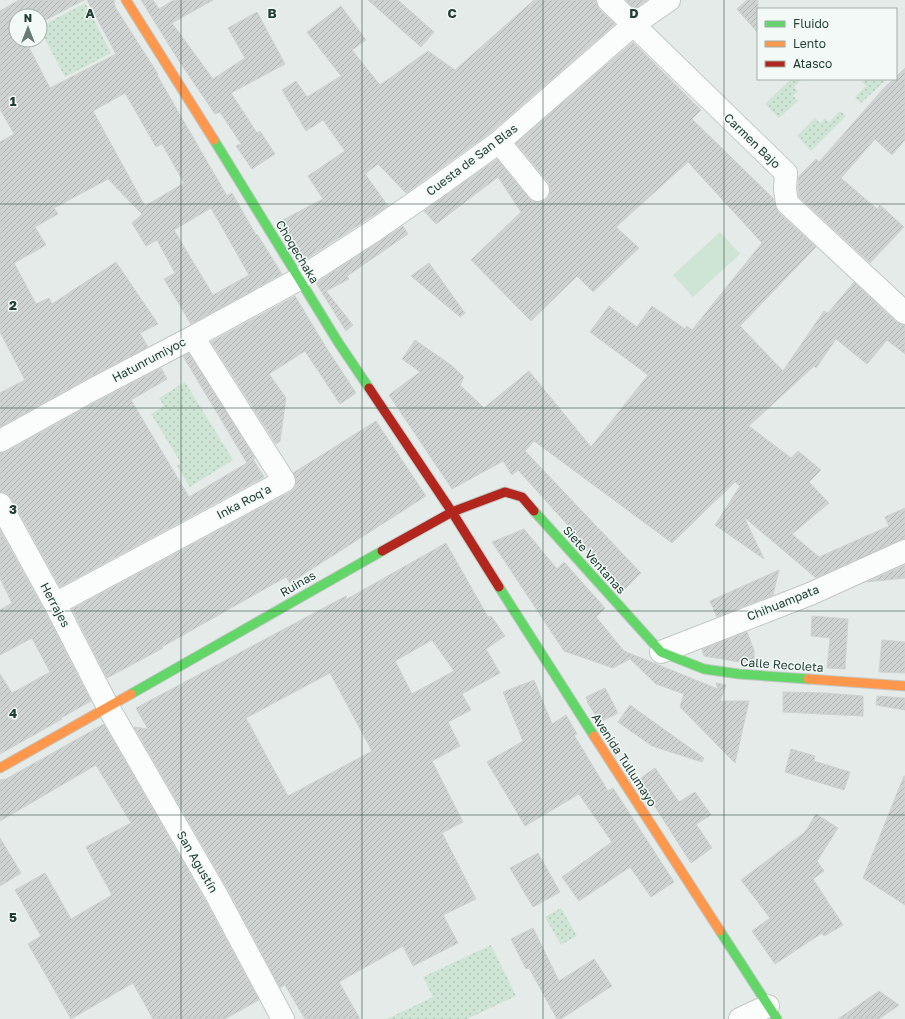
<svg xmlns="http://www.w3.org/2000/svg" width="905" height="1019" font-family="'Golos Text',sans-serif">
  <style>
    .grass { fill: url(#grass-dots) }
    .park { fill: #cee4d4 }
    .building { fill: url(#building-hatch); stroke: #ced3d1; fill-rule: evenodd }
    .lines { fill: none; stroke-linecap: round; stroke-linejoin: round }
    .street-casing { stroke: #c2c8c5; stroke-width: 24 }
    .fast-casing { stroke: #c0c8c5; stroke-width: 11 }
    .slow-casing { stroke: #c0c8c5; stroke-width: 11 }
    .jam-casing { stroke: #c0c8c5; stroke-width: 11 }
    .street { stroke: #fbfcfc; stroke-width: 22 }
    .fast { stroke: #63d668; stroke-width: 9 }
    .slow { stroke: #ff974d; stroke-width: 9 }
    .jam { stroke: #b3261e; stroke-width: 9 }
    .grid { fill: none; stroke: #223e35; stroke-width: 1; stroke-opacity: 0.55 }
    .labels { text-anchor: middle; stroke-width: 3; stroke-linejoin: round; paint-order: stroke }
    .street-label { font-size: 12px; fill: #223e35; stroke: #f3f9f6 }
    .grid-label { font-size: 13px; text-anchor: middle; font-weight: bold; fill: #223e35; stroke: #f3f9f6; stroke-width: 3; stroke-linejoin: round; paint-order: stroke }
  </style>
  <defs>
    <pattern id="grass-dots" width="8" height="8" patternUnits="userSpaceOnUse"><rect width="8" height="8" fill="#cee4d4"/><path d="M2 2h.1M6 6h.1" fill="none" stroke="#b1c5b7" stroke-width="1.8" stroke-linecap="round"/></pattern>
    <pattern id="building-hatch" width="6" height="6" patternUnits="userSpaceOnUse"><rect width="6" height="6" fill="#ced3d1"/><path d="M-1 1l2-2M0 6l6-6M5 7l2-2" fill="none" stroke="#b1b6b4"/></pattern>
  </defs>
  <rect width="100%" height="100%" fill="#e5ebe8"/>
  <!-- grass -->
  <path class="grass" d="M85,3L111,53L65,77L40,30V27Z
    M791,79H802L794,87L798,91L793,96L798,101L779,118L765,104Z
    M866,79H887L861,103L855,97L866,86L862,82Z
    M840,111L846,116L811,151L797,136L815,118L820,123L825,118L829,122Z
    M185,382L233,460L190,487L177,466L181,463L151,414L164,406L159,398Z
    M561,908L577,936L561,945L545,917Z
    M491,945L516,996L467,1019H387L433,997L423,977Z"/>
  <!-- park -->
  <path class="park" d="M720,232L740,254L693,297L673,275Z"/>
  <!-- building -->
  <path class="building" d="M19,0H84L40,23V16H16V40H25L50,88L116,54L87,0H114L115,7L158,74L157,75L227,196L232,193L256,235L257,234L282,274L191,324L164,279L175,273L157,240L146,246L132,223L142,214L108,179L54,208L58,214L35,227L46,245L14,263L36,304L49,298L52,304L116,262L158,324L140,333L148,347L86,379L0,427V393L25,380L0,332V142L14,134L0,109V11ZM125,93L156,147L162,144L184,183L145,206L93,111ZM211,208L249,275L213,295L174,230Z
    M141,0H153L159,9L174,0H213L172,23L213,79L245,58L228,28L257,12L285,64L231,93L257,133L260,131L275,154L252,169L236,146L241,144L220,112L215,114L179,61Z
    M368,0H398L434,32L421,47Z
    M534,0H596V4L599,9L615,24L491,132L406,193L378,164L365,174L388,206L303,261L279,222L323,199L308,176L345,151L323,120L306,131L282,90L296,81L307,97L341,76L307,32L341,6L366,40L352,50L380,85L428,51L455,70Z
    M626,0H647L635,9Z
    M747,0H758V33L737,9Z
    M633,42L701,110L692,119L774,199L775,205L778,212L816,247L740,326L783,371L824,311L828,313L854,282L896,322L902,325H905V354L887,340L867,364L836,339L816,368L814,366L749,426L791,458L798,451L821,470L809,482L829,503L792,534L819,557L889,526L885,517L905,508V539L900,540L816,578L744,517L764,559L715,525L740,486L735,482L672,543L534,441L525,451L641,573L623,591L582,545L584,543L518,470L512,475L503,461L452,489L389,395L420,372L402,359L415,340L451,365L464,377L460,385L484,408L529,371L591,447L648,375L590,332L609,306L637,327L652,306L685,329L687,326L692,330L762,243L688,162L616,227L639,248L593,292L577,276L531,321L471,260L521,212L498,177L436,224L424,211L497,159L529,198L534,202H540L546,200L550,194V188L548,182L516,143Z
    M905,68V140L892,155L875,139L841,178L877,209L880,205L904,227L870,263L799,197L798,188V177L816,159L819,162L885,87L894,79H896V77Z
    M403,226L408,234L347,276L349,279L326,291L353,325L346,331L316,283Z
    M429,263L465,313L460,317L411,276Z
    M295,296L327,349L356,393L340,404L305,351L269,374L286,398L280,441L276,444L211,342Z
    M189,353L255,458L250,461L253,459L264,477L60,587L11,498L6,493L0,492V453L6,452L98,401L161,368L167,379L131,400L189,497L247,463L183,356Z
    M376,421L426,496L290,583L286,577L162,647L163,648L107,678L72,609L290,492L295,488L296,481L293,473Z
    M524,529L557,569L564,562L605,608L596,617L624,651L718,689L716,683L726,685L720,701H749L735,763L680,707L684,694L656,684L628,657L630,659L613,668L564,651L492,542Z
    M0,530L44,610L91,701L59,719H62L0,754V674L12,693L50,672L32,638L0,655V610L12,603L0,578Z
    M446,543L488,617L491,616L505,636L486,649L500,673L462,694L471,710L448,722L460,746L432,761L463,822L442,833L476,899L443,915L458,943L413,966L403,946L339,982L360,1019H305L285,985L280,988L227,888L134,727L148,729L136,708L346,596L347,599ZM432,640L454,671L412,694L395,661ZM330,673L372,751L288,796L246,718Z
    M905,565V578L867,582Z
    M779,570L773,595L717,617L710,601Z
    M812,616L848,619L845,669L827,668L830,638L811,636Z
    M747,632L754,650V663L740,662L704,656L702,649Z
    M882,640L905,642V673L879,672Z
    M534,680L552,724L566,715L577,734L574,735L608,791L613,788L674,882L651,897L630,867L579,901L562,877L612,842L579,794L525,826L487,762L523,741L503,692Z
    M605,688L618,713L600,722L587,702H588L586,697Z
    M783,692L825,693L863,696V716L783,712Z
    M877,696L905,698V710L876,705Z
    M630,705L704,758L702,762L652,746L618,722Z
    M104,724L205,900L259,1000L225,1019H153L133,983L71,1019L28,944L41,936L15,890L45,873L71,919L112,895L86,847L131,823L96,765L0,821V780L6,779Z
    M791,749L815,756L814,761L850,772L844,790L785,772Z
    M655,768L679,802L695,792L711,815L696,824L712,848L691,863L638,780Z
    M904,776H905V905L863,878Z
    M816,814L838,828L817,861L824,871L813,879L843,925L824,936L822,933L775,964L752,931L770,918L741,880L805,832Z
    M0,838L21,873L0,886Z
    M538,853L560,892L533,907L510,868Z
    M533,928L559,981L594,959L612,986L561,1019H557L529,968L526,969L511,939Z
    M879,991L899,1005L879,1019H838Z"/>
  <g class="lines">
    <!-- street casing -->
    <g class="street-casing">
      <path id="street" d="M608,0L786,173L785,189L787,203L905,313
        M499,142L538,190
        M0,441L92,390L193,337L299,279L375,230L438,186L499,142L633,25L669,0
        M0,504L55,604L108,707L216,894L283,1019
        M55,604L284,481L193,337
        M661,652L810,594L905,551
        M740,1019L768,1006"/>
    </g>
    <!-- fast casing -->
    <g class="fast-casing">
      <path id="fast" d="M214,140L338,342L369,388
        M534,511L661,652L704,669L739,674L808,679
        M499,587L594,736
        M131,694L382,551
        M720,931L777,1019"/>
    </g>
    <!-- slow casing -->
    <g class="slow-casing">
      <path id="slow" d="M126,0L214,140
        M808,679L905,686
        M594,736L720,931
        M0,768L131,694"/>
    </g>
    <!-- jam casing -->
    <g class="jam-casing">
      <path id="jam" d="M369,388L452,512L499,587
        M382,551L452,512L505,492L522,497L534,511"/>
    </g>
    <!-- street -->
    <use href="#street" class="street"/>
    <!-- fast -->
    <use href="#fast" class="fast"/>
    <!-- slow -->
    <use href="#slow" class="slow"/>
    <!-- jam -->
    <use href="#jam" class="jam"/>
  </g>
  <!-- grid -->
  <path class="grid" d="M181,0V1019M362,0V1019M543,0V1019M724,0V1019M0,204H905M0,408H905M0,611H905M0,815H905"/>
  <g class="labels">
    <!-- street labels -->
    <g class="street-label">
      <text transform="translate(752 141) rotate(44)" y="4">Carmen Bajo</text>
      <text transform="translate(472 160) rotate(-37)" y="4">Cuesta de San Blas</text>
      <text transform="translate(297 252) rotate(59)" y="4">Choqechaka</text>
      <text transform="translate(149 360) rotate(-28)" y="4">Hatunrumiyoc</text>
      <text transform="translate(244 502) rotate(-28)" y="4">Inka Roq'a</text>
      <text transform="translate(594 560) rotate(48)" y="4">Siete Ventanas</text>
      <text transform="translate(298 584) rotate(-30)" y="4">Ruinas</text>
      <text transform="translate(783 603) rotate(-22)" y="4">Chihuampata</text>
      <text transform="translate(55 605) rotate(62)" y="4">Herrajes</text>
      <text transform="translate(782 665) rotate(4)" y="4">Calle Recoleta</text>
      <text transform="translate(624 760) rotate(57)" y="4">Avenida Tullumayo</text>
      <text transform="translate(197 862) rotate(60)" y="4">San Agustín</text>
    </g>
  </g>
  <g class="grid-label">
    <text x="90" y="18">A</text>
    <text x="272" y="18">B</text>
    <text x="452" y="18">C</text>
    <text x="634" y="18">D</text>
    <text x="13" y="106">1</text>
    <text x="13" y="310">2</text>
    <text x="13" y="514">3</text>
    <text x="13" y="718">4</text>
    <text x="13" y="922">5</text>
  </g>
  <!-- legend -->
  <rect x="757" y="8" width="140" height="72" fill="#f3f9f6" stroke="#9faea9"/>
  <rect x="765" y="21" width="20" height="6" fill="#63d668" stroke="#9faea9"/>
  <text x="793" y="28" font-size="12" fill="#223e35">Fluido</text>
  <rect x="765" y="41" width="20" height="6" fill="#ff974d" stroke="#9faea9"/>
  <text x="793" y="48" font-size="12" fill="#223e35">Lento</text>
  <rect x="765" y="61" width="20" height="6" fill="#b3261e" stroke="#9faea9"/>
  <text x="793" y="68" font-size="12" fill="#223e35">Atasco</text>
  <!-- north arrow -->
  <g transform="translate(28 28)"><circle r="19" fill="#f3f9f6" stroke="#9faea9"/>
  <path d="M0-3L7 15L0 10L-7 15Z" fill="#667b74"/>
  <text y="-6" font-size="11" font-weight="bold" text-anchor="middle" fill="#223e35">N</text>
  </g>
</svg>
